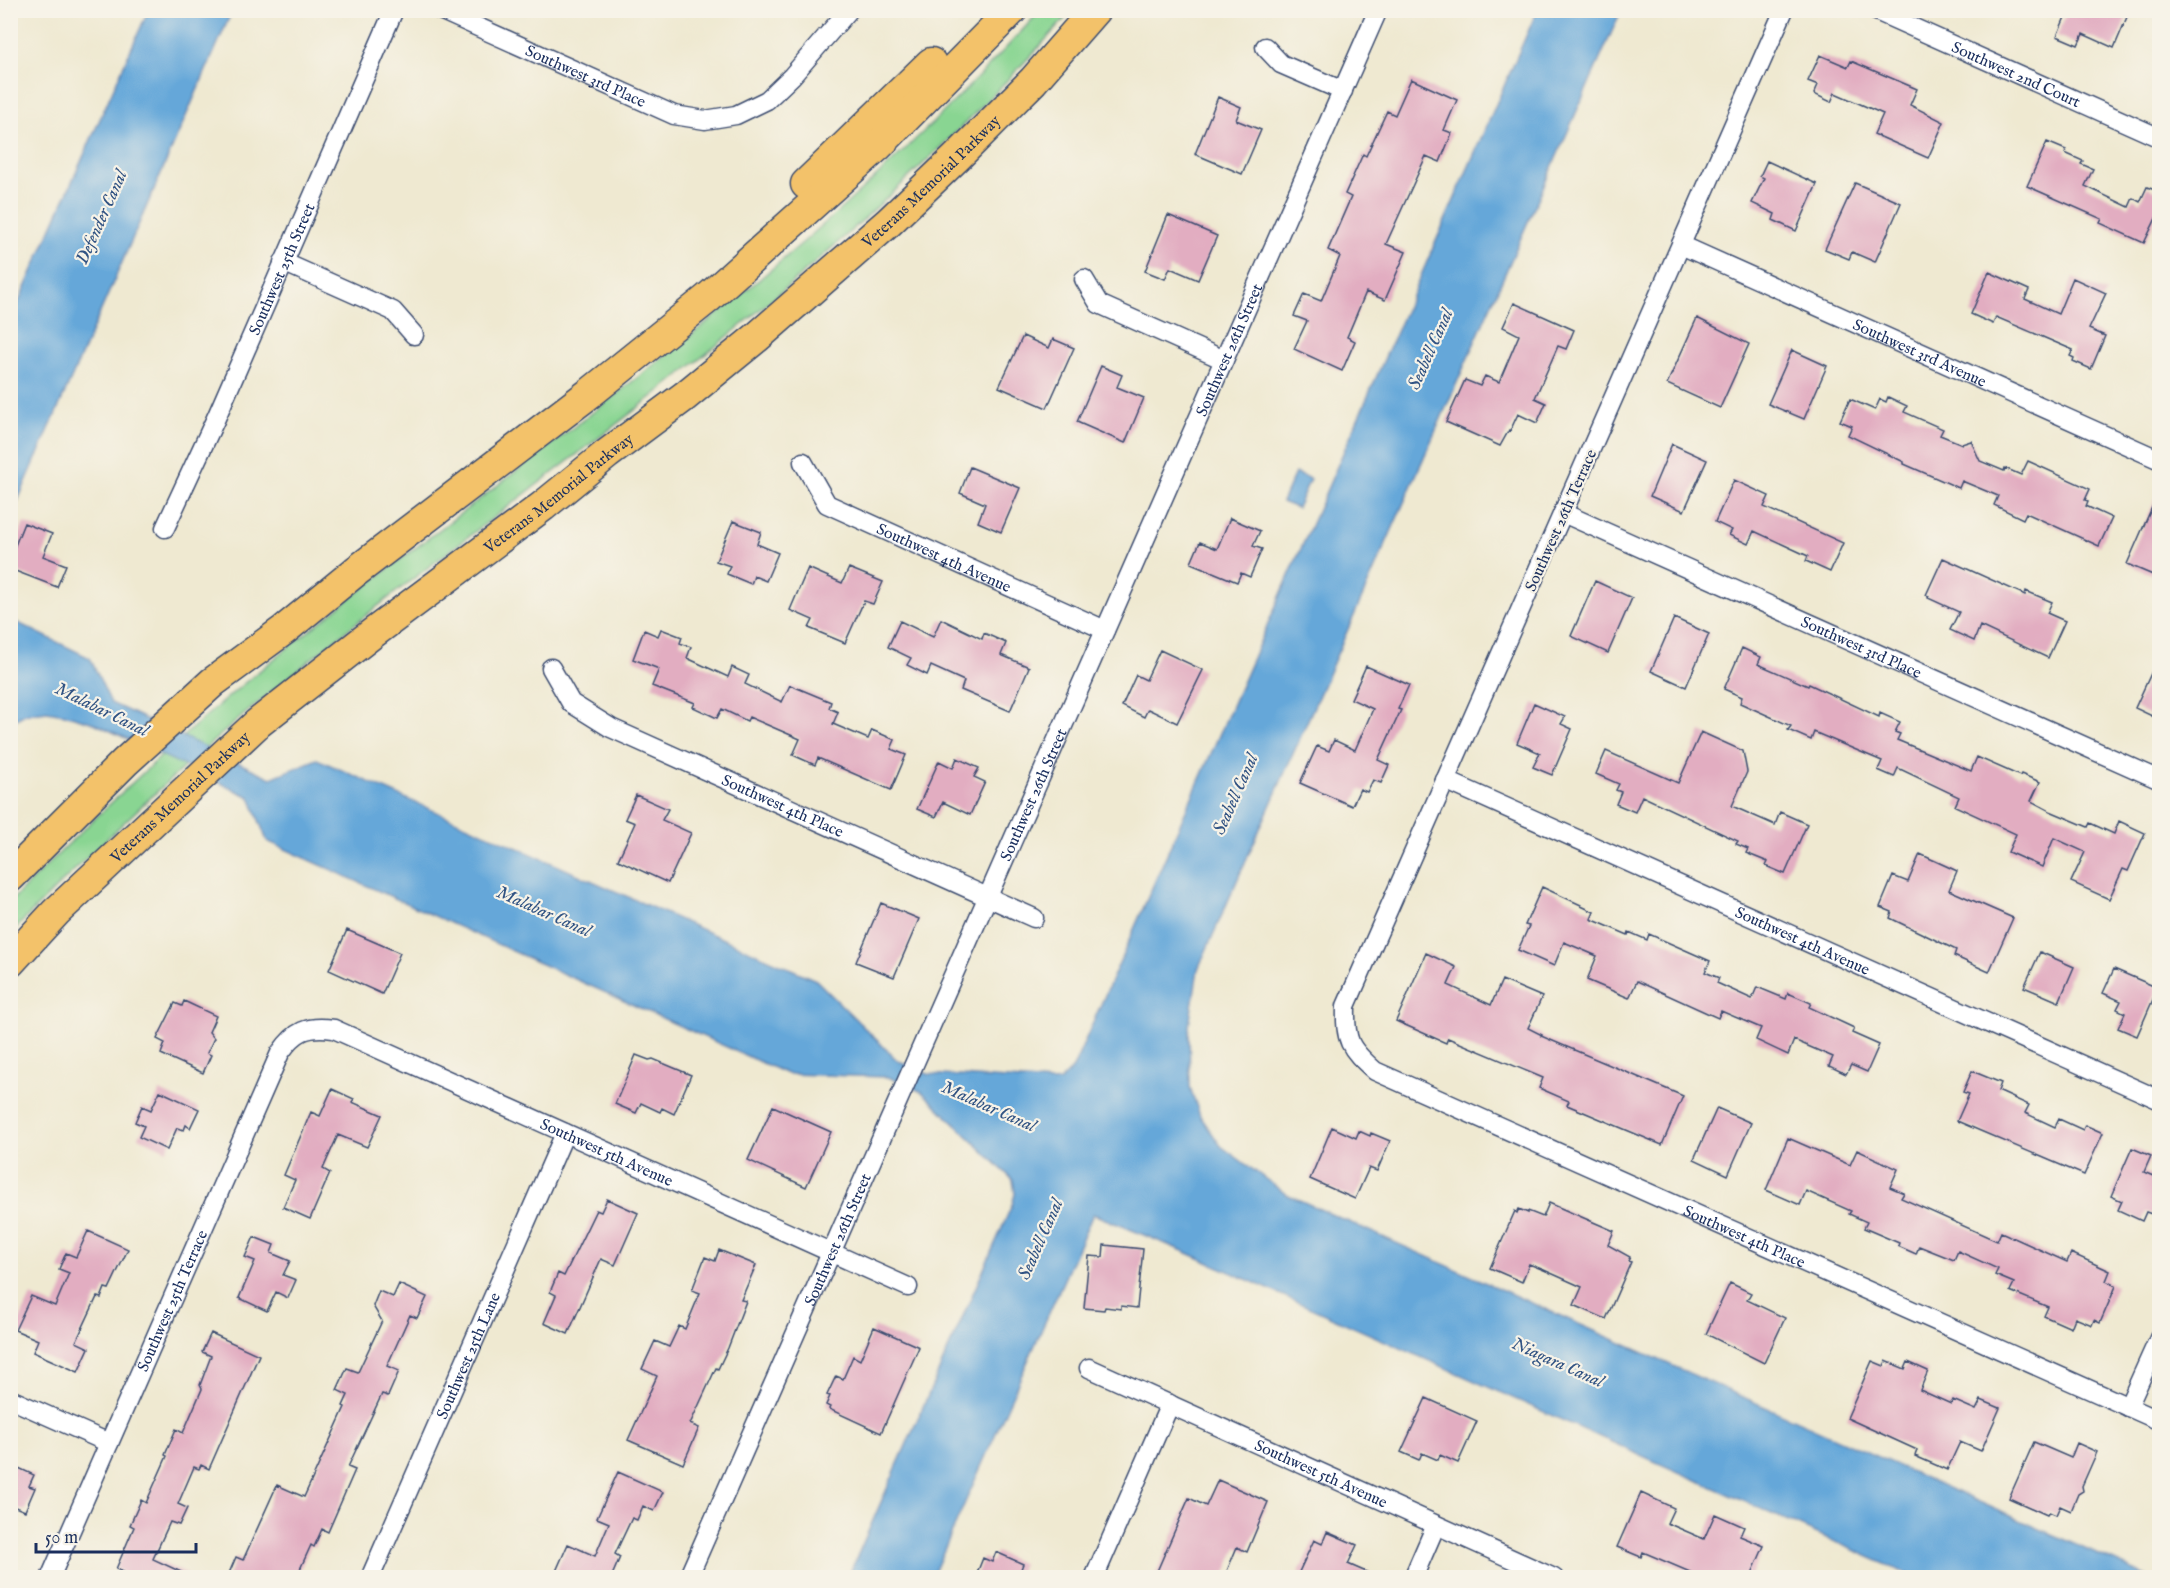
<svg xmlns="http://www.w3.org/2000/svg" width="2170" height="1588" font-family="'IM FELL English',serif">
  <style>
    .green { fill: #89d592; stroke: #528278; stroke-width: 1.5 }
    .water { fill: #65a7d9; stroke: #406b9c; stroke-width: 1.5 }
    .building { fill: #e2adc1 }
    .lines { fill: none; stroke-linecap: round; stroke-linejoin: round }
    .minor-casing { stroke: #3b4b6f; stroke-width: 21 }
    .trunk-casing { stroke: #3b4b6f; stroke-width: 33 }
    .minor { stroke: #fff; stroke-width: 18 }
    .trunk { stroke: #f3c26a; stroke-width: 30 }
    .labels { text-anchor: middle; stroke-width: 4.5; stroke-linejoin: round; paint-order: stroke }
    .street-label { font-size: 16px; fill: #1b2f5e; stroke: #f7f3e8 }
    .water-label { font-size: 18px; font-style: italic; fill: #315383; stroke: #f7f3e8 }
  </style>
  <rect width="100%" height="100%" fill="#f7f3e8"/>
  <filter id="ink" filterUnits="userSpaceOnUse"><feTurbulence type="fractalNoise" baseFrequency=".0167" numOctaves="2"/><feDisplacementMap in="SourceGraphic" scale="12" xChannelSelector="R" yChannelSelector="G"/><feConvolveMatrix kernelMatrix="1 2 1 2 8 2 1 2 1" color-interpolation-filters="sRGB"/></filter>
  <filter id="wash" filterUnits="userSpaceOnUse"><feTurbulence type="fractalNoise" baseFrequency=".008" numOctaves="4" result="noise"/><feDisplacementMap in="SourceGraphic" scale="24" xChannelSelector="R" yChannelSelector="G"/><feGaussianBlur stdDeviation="1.35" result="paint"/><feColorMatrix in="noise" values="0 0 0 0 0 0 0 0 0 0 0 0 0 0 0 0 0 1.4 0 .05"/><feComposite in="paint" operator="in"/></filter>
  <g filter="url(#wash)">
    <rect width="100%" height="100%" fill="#efe9d1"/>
    <!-- green -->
    <path class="green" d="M1040,11H1072C971,123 860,227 744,323C588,452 420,567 265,697C176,771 92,851 11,933V901C85,827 160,754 241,686C399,555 568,437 727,306C838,216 944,117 1040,11Z"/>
    <!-- water -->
    <path class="water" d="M148,11H232L11,516V319Z
      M1537,11H1621L1198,969L1189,1026L1190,1087L1200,1116L1221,1146L1286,1194L2148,1577H1914L1183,1251L1093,1214L932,1577H848L1012,1205L1015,1194L1013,1180L922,1092L888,1077L787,1074L267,841L250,797L94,723L64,714L47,711L25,714L11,722L10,619L90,658L111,703L271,778L317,759L816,980L897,1060L928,1074L1053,1082L1060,1081L1073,1068Z
      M1295,473L1310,479L1297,508L1282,502Z"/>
    <g id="blocks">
      <!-- building -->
      <path class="building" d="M2068,10H2118L2127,17L2114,48L2083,34L2078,45L2057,36Z
        M1820,55L1848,67L1851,61L1917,89L1910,105L1944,122L1928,158L1874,134L1883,114L1835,93L1831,102L1814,94L1818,85L1808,81Z
        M1411,79L1457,100L1444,130L1452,133L1440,162L1426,156L1386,244L1406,252L1385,300L1366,292L1347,337L1355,341L1342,371L1294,349L1307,321L1294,316L1304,294L1321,301L1340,256L1328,250L1351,197L1345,194L1363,154L1366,156L1387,111L1395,115Z
        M1218,97L1241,107L1236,120L1261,130L1242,174L1195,154Z
        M2047,142L2066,150L2065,153L2083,161L2081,164L2093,169L2085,186L2129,207L2133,198L2140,202L2147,187L2160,192V210L2144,243L2100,223L2102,219L2027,186Z
        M1767,161L1817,184L1796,231L1773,220L1775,214L1752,203L1764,178L1760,176Z
        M1855,183L1901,203L1875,262L1852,252L1849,259L1825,249Z
        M1168,215L1217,236L1198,280L1170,268L1165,279L1145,271Z
        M1989,272L2029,290L2025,299L2058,314L2073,278L2106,293L2089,329L2105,336L2091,369L2073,361L2074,358L2070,356L2073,350L1996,317L1993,324L1971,314Z
        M1514,303L1574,330L1566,349L1558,346L1535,398L1546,403L1537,423L1518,414L1510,431L1509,430L1500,446L1446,422L1465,380L1480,386L1485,376L1499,382L1519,335L1503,327Z
        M1697,318L1749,344L1720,408L1667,384Z
        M1023,336L1049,348L1053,339L1074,348L1047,408L999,387Z
        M1792,350L1827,366L1804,419L1768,404Z
        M1101,366L1122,375L1117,387L1144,398L1125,443L1077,422Z
        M1888,397L1907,406L1904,412L1943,429L1940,435L1962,444L1971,441L1980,461L2004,471L2005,468L2021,475L2028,461L2090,489L2085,500L2088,501L2086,506L2112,518L2099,546L2026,513L2023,519L1994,505L1998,496L1962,481L1959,488L1904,464V462L1848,435L1852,426L1840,421L1850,399L1875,410L1880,399L1886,402Z
        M1672,444L1707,460L1684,511L1650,496Z
        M970,467L1020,488L1001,532L978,522L985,504L960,493Z
        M1734,480L1769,496L1764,507L1843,543L1830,572L1806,561L1808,556L1754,531L1748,544L1729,535L1732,530L1715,522Z
        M2160,489V578L2127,564Z
        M1230,518L1260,531L1253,546L1262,549L1250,577L1241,573L1237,582L1191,563L1200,542L1217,549Z
        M733,521L761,532L757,544L778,553L766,581L754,576L751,584L727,574L730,566L716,561Z
        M24,523L52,534L43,556L66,565L57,587L10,569V558Z
        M1943,558L2025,595L2026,591L2052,602L2047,613L2065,621L2048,658L1980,626L1974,641L1950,630L1959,612L1928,598L1929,596L1926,595Z
        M808,568L842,583L849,568L883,582L873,604L864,601L845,643L809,628L813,620L790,610Z
        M1595,581L1632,598L1608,653L1571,636Z
        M1674,618L1709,634L1686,687L1651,671Z
        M941,619L982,639L984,633L1006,643L1001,655L1029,667L1010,711L961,690L964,681L931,666L927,675L907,665L911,658L888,647L900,621L933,637Z
        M661,629L682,637L680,643L691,647L687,658L728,677L732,667L749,675L745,684L782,702L790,685L831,702L829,708L838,712L833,724L868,739L872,730L895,740L891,749L906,755L891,790L818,758L815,765L793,755L800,739L749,717L747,721L722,709L717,718L693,707L695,703L652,686L659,669L633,659L644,630L658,636Z
        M1742,648L1761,657L1758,664L1808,686L1809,684L1879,717L1880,713L1900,722L1895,732L1900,734L1897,740L1971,771L1977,757L2020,776L2021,774L2040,782L2031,801L2050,811L2088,827L2090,823L2114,834L2119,821L2145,833L2128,871L2123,869L2109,899L2071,882L2085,852L2054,838L2042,867L2008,852L2016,834L1955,806L1959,797L1898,768L1894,777L1878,770L1882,761L1814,732L1811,740L1788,730L1791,726L1740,703L1742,697L1724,689Z
        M1160,650L1203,670L1177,723L1148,709L1144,717L1122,706L1136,675L1146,680Z
        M2160,654V704L2154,717L2135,708Z
        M1366,666L1409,685L1398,709L1401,710L1378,760L1389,765L1381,783L1373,780L1367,792L1360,789L1352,806L1300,783L1317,746L1329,751L1334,740L1355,750L1373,709L1351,699Z
        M1534,703L1565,717L1561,724L1572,729L1552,775L1533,767L1540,753L1517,743Z
        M1701,732L1743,751L1747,772L1732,806L1775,825L1780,812L1807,824L1785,874L1766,866L1768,862L1746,853L1748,849L1736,844L1738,841L1642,796L1635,812L1616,804L1621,792L1616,790L1619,784L1596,774L1606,751L1678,783Z
        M957,758L979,768L974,777L985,782L970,815L943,802L936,817L917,809L939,761L953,768Z
        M636,795L668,809L662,820L691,833L668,883L618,860L635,823L625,819Z
        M1920,854L1957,871L1949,890L2013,918L1989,972L1954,956L1956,950L1890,918L1892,912L1880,907L1893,876L1908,882Z
        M1542,887L1581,905V906L1594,912L1591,919L1628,935L1629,932L1647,940L1649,934L1710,961L1705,972L1719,978L1717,983L1752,999L1757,987L1786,999L1788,993L1811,1003L1809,1007L1854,1028L1852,1033L1879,1045L1867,1072L1851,1065L1846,1074L1829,1066L1833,1057L1794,1040L1788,1055L1756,1040L1761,1028L1721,1011L1718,1018L1637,981L1629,998L1587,980L1597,956L1564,942L1554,966L1518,950L1529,926L1525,925Z
        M881,903L919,919L894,977L856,962Z
        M347,930L400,953L382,994L329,970Z
        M2040,952L2074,967L2059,1002L2024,987Z
        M1426,953L1456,967L1448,985L1491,1005L1502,980L1542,997L1528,1028L1542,1035L1541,1036L1683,1096L1662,1145L1567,1105L1569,1101L1539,1088L1543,1078L1448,1038L1446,1043L1396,1021Z
        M2114,969L2158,988L2137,1036L2118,1028L2125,1013L2117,1009L2121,1001L2103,993Z
        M184,1001L216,1016L209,1032L214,1038L207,1053L211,1055L203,1073L161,1054L165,1043L157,1039L175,1003L182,1006Z
        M636,1055L649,1060L653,1059L691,1075L674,1114L662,1108L660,1112L641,1103L636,1113L615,1104Z
        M1972,1071L2001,1083L1998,1091L2029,1105L2025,1113L2055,1127L2059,1119L2083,1130L2085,1125L2103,1133L2084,1175L1957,1121L1969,1094L1963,1092Z
        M332,1089L354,1099L352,1102L382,1115L367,1147L338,1135L323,1169L330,1173L310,1219L283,1207L295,1180L284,1175L311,1112L320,1116Z
        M160,1091L199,1109L190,1128L186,1125L184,1130L177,1128L167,1150L139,1137L144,1126L135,1122L142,1106L151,1110Z
        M773,1106L831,1132L806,1187L748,1160Z
        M1717,1108L1751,1123L1728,1175L1694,1159Z
        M1332,1127L1356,1138L1359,1131L1370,1136L1371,1133L1390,1141L1377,1171L1369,1168L1355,1199L1310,1179Z
        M1788,1138L1850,1165L1857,1150L1898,1169L1890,1187L1904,1193L1901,1198L1997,1241L2001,1232L2067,1262L2071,1253L2110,1271L2106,1281L2116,1286L2100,1323L2094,1320L2092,1325L2075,1318L2071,1328L2044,1316L2048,1307L2010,1291L2014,1283L1995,1275L1998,1269L1958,1251L1954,1260L1919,1246L1916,1254L1898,1246L1899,1243L1864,1228L1867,1222L1849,1214L1851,1211L1806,1191L1800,1205L1766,1190Z
        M2132,1148L2151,1156L2144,1172L2160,1179V1217L2146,1212L2142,1221L2118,1210L2122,1201L2111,1196Z
        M607,1199L638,1213L615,1265L601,1259L568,1334L544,1323L556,1295L550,1292L558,1273L564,1276L596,1210L601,1212Z
        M1549,1203L1614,1231L1608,1245L1630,1257L1628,1261L1631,1262L1606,1319L1574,1305L1582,1287L1544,1270L1529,1264L1522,1282L1490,1268L1515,1211L1517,1213L1519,1209L1528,1213V1211L1543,1217Z
        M88,1231L128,1249L109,1289L105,1288L101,1298L97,1297L76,1342L89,1348L78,1372L33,1352L38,1340L15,1330L31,1296L55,1306L69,1273L59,1269L66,1253L76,1257Z
        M254,1237L274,1245L271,1253L290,1261L283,1275L296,1280L288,1298L276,1292L267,1311L239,1298L255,1261L245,1257Z
        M1104,1245L1143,1249L1137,1308L1121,1306V1309L1105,1307L1104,1310L1084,1308L1089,1256L1103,1257Z
        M719,1250L756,1265L741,1300L746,1301L728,1348L718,1369L716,1368L690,1424L699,1428L683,1464L628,1440L657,1376L642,1369L655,1341L669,1347L679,1326L685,1329L700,1293L692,1290L705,1257L715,1261Z
        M1730,1283L1751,1293L1747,1300L1785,1318L1764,1363L1706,1334Z
        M399,1284L427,1297L417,1318L410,1315L387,1366L399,1371L388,1396L382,1394L348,1467L355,1470L328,1532L322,1529L314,1547L311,1545L296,1578H227L236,1557L243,1560L277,1485L304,1497L345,1407L343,1406L348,1395L337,1390L347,1368L358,1372L382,1321L373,1306L379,1291L393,1297Z
        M874,1327L919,1347L881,1433L829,1409L830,1407L826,1405L830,1396L827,1395L836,1376L843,1379L853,1356L860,1360Z
        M211,1333L259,1355L209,1469L201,1465L199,1469L194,1467L178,1504L187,1508L179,1525L170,1522L153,1559L194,1578H136L116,1569L134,1527L130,1525L141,1500L146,1503L167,1456L165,1455L176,1429L183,1433L202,1389L200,1385L211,1356L202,1352Z
        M1872,1361L1884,1366L1886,1361L1905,1369L1908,1362L1928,1371L1920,1390L1951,1404L1953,1400L1976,1410L1981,1400L2000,1408L1981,1451L1960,1442L1947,1470L1915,1456L1917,1450L1847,1418Z
        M1426,1398L1477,1421L1458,1463L1440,1455L1438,1460L1422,1453L1419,1460L1401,1452Z
        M2034,1442L2071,1458L2077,1443L2097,1452L2082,1486L2083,1491L2078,1494L2071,1511L2060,1506L2056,1515L2049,1512L2047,1515L2009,1498Z
        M10,1464L34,1475L29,1486L35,1488L25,1511L10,1505Z
        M618,1472L663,1492L654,1511L643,1506L637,1520L632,1518L615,1554L620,1557L611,1578H553L568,1544L595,1556L609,1523L597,1518Z
        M1218,1480L1268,1502L1247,1552L1237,1547L1224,1578H1154L1189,1498L1206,1506Z
        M1641,1493L1674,1508L1667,1523L1704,1539L1715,1514L1744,1527L1740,1536L1764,1546L1750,1578H1704L1643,1552L1641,1557L1617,1547Z
        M1327,1532L1357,1545L1348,1564L1380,1578H1311L1299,1572L1314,1540L1322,1544Z
        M996,1552L1023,1564L1019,1574L1027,1578H975L983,1558L992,1562Z"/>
    </g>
  </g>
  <g filter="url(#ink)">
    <use href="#blocks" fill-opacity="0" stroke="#3b4b6f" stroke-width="1.5"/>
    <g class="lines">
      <!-- minor casing -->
      <g class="minor-casing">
        <g id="minor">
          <path id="s1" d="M440,10L674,115L705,120L736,115L767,100L792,76L849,10"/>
          <path id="s2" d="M1784,10L1346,1006C1345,1041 1349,1048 1375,1071L2160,1421"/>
          <path id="s3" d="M1874,10L2160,138"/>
          <path d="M1265,47L1281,64L1343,91"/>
          <path id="s4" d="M1681,245L2160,460"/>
          <path d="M283,262L393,311L414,335"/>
          <path d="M1084,279L1099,304L1224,360"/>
          <path id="s5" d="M803,462L827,504L1105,630"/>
          <path id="s6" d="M1563,513L2160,780"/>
          <path id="s7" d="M165,528L216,418L394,10"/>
          <path id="s8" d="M551,668L571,703L611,728L1034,918"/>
          <path id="s9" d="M1445,780L2160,1100"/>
          <path id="s10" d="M1089,1368L1554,1578"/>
          <path d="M10,1399L109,1443"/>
          <path d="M2128,1407L2160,1336"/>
          <path id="s11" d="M50,1578L280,1053C295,1031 307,1025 334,1029L908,1287"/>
          <path id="s12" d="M370,1578L565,1133"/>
          <path id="s13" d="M688,1578L1378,10"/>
          <path d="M1094,1578L1170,1404"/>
          <path d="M1413,1578L1436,1525"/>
        </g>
      </g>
      <!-- trunk casing -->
      <g class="trunk-casing">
        <g id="trunk">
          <path d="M806,184L931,63"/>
          <path d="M10,877L125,762L213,682L284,630L355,572L590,393L708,298L879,145L1012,10"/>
          <path id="s14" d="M10,962L56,912L258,723L373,633L543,506L607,454L685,396L756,338L889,222L957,157L1033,81L1095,10"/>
        </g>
      </g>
      <!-- minor -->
      <use href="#minor" class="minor"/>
      <!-- trunk -->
      <use href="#trunk" class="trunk"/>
    </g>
  </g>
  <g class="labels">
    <!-- street labels -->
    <g class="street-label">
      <text dy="6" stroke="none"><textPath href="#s3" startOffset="156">Southwest 2nd Court</textPath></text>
      <text dy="6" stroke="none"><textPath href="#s1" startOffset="160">Southwest 3rd Place</textPath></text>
      <text dy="6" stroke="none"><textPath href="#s14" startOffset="1209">Veterans Memorial Parkway</textPath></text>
      <text dy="6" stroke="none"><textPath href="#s7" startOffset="284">Southwest 25th Street</textPath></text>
      <text dy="6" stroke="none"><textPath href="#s13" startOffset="1342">Southwest 26th Street</textPath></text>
      <text dy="6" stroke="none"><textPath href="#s4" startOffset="262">Southwest 3rd Avenue</textPath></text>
      <text dy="6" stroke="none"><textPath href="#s14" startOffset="723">Veterans Memorial Parkway</textPath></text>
      <text transform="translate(1560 520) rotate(-66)" y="6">Southwest 26th Terrace</text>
      <text dy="6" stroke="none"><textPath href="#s5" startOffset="177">Southwest 4th Avenue</textPath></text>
      <text dy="6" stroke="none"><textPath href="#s6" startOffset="327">Southwest 3rd Place</textPath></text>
      <text dy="6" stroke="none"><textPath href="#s13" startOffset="856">Southwest 26th Street</textPath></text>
      <text dy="6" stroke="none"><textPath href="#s14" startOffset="237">Veterans Memorial Parkway</textPath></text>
      <text dy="6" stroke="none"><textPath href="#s8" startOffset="276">Southwest 4th Place</textPath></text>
      <text dy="6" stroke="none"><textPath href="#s9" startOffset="392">Southwest 4th Avenue</textPath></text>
      <text dy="6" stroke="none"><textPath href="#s11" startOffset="936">Southwest 5th Avenue</textPath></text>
      <text dy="6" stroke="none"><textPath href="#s2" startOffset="1568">Southwest 4th Place</textPath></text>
      <text dy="6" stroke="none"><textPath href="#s13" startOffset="370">Southwest 26th Street</textPath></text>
      <text dy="6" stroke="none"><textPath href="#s11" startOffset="303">Southwest 25th Terrace</textPath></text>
      <text dy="6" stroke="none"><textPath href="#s12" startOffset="243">Southwest 25th Lane</textPath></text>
      <text dy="6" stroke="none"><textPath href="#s10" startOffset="255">Southwest 5th Avenue</textPath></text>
    </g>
    <!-- water labels -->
    <g class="water-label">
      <text transform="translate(101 217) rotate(-66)" y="6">Defender Canal</text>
      <text transform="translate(1430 349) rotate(-66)" y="6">Seabell Canal</text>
      <text transform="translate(102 709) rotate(26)" y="6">Malabar Canal</text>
      <text transform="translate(1235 794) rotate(-66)" y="6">Seabell Canal</text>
      <text transform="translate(544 911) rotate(24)" y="6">Malabar Canal</text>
      <text transform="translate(989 1106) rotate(24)" y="6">Malabar Canal</text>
      <text transform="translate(1040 1239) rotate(-66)" y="6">Seabell Canal</text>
      <text transform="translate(1558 1362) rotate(24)" y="6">Niagara Canal</text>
    </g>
  </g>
  <!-- margin -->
  <rect width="2170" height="1588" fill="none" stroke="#f7f3e8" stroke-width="36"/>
  <!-- scale -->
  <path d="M36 1543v9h160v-9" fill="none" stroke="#1b2f5e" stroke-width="3"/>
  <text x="45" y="1543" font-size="18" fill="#1b2f5e" stroke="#f7f3e8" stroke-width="4.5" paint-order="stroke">50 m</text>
</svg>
